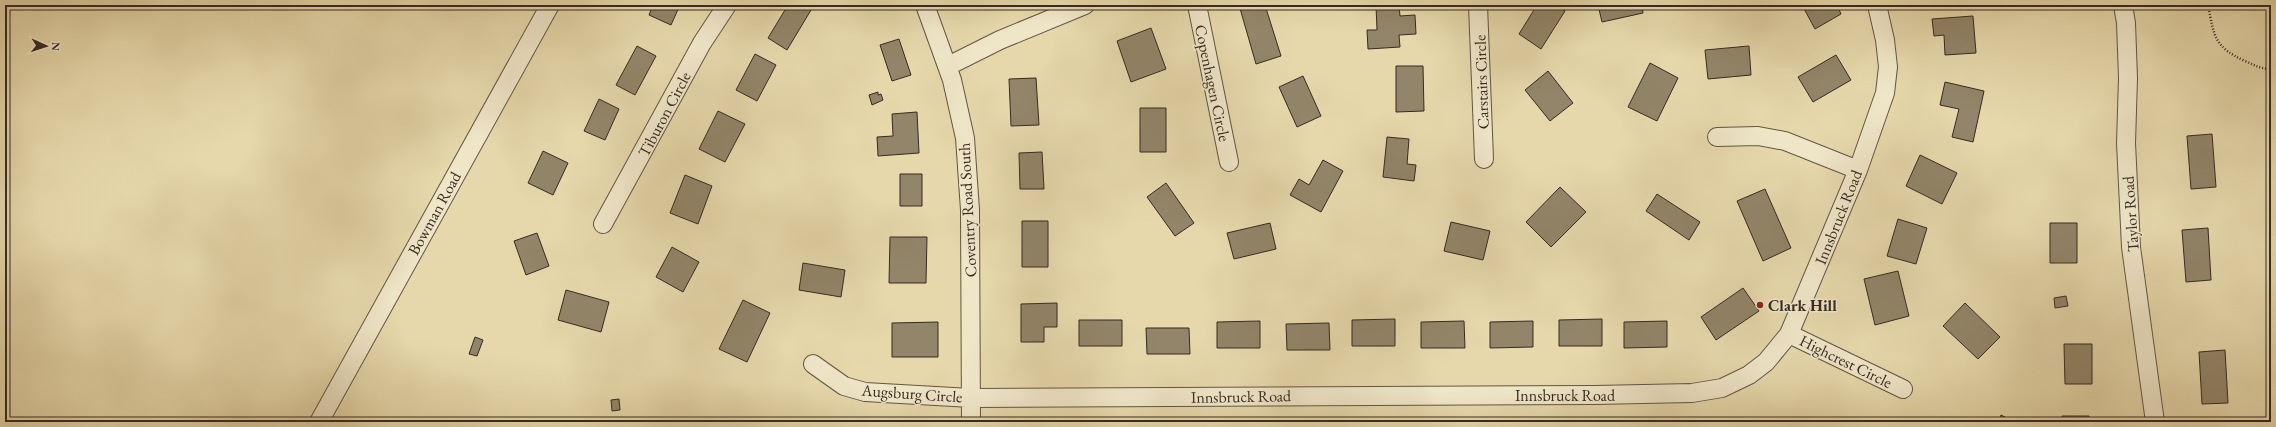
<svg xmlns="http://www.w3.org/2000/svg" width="2276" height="427" font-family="'EB Garamond',serif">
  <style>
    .building { fill: #928569; stroke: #362b22 }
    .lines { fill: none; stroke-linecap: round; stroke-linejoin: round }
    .street-casing { stroke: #625644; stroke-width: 20 }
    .path { stroke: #362b22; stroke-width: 2.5; stroke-dasharray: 1 2; stroke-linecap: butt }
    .street { stroke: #efe6c8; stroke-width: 18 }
    .poi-dot { fill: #8f2418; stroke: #efe6c8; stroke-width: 1.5 }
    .labels { text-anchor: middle; stroke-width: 3; stroke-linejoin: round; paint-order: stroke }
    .street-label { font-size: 16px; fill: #362b22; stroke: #efe6c8 }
    .poi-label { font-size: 16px; font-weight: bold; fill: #362b22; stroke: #efe6c8; text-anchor: start }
  </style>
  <rect width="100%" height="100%" fill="#e6d8ab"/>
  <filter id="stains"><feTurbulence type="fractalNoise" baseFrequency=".005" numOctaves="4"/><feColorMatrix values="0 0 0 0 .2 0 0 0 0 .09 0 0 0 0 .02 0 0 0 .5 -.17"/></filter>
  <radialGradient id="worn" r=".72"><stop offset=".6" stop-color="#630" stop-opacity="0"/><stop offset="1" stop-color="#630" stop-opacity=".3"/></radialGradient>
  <!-- building -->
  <path class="building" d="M653,5H680L671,25L649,15Z
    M788,5H803L811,10L787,50L768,38Z
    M1239,5H1265L1281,56L1256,64Z
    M1376,5H1399L1400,16L1415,15L1416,34L1399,35L1400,47L1368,49L1367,30H1377Z
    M1537,5H1555L1565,11L1541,49L1519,34Z
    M1598,5H1642L1643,13L1602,22Z
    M1802,5H1837L1841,14L1815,29Z
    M1973,16L1976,53L1945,55L1944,35L1934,36L1932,19Z
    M1151,28L1166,69L1131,82L1117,41Z
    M899,39L911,75L892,81L880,45Z
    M637,46L656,56L635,95L616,85Z
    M1749,46L1751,75L1708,79L1705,50Z
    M755,54L776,65L757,101L736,90Z
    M1836,55L1851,80L1813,102L1798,77Z
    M1650,63L1678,78L1657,121L1628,107Z
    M1396,66H1423L1424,111L1396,112Z
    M1548,71L1573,103L1550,121L1525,90Z
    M1303,76L1321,116L1297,127L1279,87Z
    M1036,78L1039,125L1011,126L1009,79Z
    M1945,82L1984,91L1973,142L1952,137L1959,109L1940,105Z
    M878,92V95L881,94L883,100L872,105L869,95Z
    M599,99L619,109L605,140L584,131Z
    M1140,108H1166V152H1140Z
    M718,111L745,124L725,162L699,149Z
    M917,112L919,153L878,156L877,137L893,136L892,114Z
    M2212,134L2216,187L2191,189L2187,136Z
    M1387,137L1409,139L1407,164L1416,165L1414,181L1383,177Z
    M543,151L568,163L553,195L528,183Z
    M1042,152L1044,189H1020L1019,153Z
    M1920,155L1957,173L1942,204L1906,186Z
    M1323,160L1343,171L1321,212L1290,195L1299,179L1309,185Z
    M900,174H922V206H900Z
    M685,175L712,186L698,224L670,213Z
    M1166,183L1194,223L1175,236L1147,197Z
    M1560,187L1586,212L1551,247L1526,222Z
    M1765,189L1791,248L1763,261L1737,201Z
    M1657,194L1700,222L1689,240L1646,211Z
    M1898,219L1927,228L1916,264L1887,256Z
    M1022,221H1048V267H1022Z
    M1451,222L1490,231L1483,260L1444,251Z
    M1270,223L1276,249L1234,259L1227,233Z
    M2050,223H2077V263H2050Z
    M2208,228L2211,280L2186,282L2182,230Z
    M537,233L549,266L526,275L514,241Z
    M890,237H927L926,283H889Z
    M672,247L699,262L683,292L656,277Z
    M803,263L845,270L841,297L799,290Z
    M1898,271L1909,316L1875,325L1864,279Z
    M1743,288L1759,311L1716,340L1701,317Z
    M566,290L609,302L601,332L558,320Z
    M2066,296L2068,306L2055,308L2054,298Z
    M743,300L770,313L747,362L719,349Z
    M1057,303V327H1044V342H1021V304Z
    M1965,303L2000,337L1978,359L1943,326Z
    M1395,319V346H1352V320Z
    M1602,319V346H1559V320Z
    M1079,320H1122V346H1079Z
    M1260,321V348H1217V322Z
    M1464,321L1465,348H1421V322Z
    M1533,321V347L1490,348V322Z
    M1667,321V347L1624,348V322Z
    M938,322V357H892V323Z
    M1329,323L1330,350H1287L1286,324Z
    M1146,328H1189L1190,354H1147Z
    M475,337L483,340L477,356L469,354Z
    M2064,344H2092V384H2065Z
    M2225,350L2228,403L2202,404L2199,352Z
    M619,399L620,410L612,411L611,400Z
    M2001,415L2014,422H1998Z
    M2062,416H2089V422H2062Z
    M1757,419H1784V422H1757Z"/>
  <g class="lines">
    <!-- street casing -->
    <g class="street-casing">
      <path id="street" d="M925,5L952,80L965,138L970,210L971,422
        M1197,5L1229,162
        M1478,5L1484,159
        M2123,5L2126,23L2128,78L2126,143L2131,247L2155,422
        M948,66L1000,40L1085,5
        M1717,137L1758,136L1785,141L1858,170
        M603,224L702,43L727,5
        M1789,334L1903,389
        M813,364L844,386L865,392L971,398L1595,395L1692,393L1722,388L1749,375L1766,362L1789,334L1858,170L1885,93L1888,67L1885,40L1877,5
        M319,422L550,5"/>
    </g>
    <!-- path -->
    <path class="path" d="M2208,5C2214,36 2214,47 2245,61C2254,65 2261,69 2271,69"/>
    <!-- street -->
    <use href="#street" class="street"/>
  </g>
  <!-- markers -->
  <circle class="poi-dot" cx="1760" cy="305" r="4"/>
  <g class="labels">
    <!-- street labels -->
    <g class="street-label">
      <text transform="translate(1481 82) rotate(-92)" y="6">Carstairs Circle</text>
      <text transform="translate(1213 83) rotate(78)" y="6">Copenhagen Circle</text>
      <text transform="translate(664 114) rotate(-62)" y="6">Tiburon Circle</text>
      <text transform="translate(967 210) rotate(-93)" y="6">Coventry Road South</text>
      <text transform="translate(434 213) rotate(-61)" y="6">Bowman Road</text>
      <text transform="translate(2130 214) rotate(-94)" y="6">Taylor Road</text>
      <text transform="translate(1838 217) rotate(-68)" y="6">Innsbruck Road</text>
      <text transform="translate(1846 361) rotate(26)" y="6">Highcrest Circle</text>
      <text transform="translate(912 393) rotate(4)" y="6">Augsburg Circle</text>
      <text x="1565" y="401">Innsbruck Road</text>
      <text transform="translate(1241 396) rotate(-1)" y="6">Innsbruck Road</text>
    </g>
    <!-- poi labels -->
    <g class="poi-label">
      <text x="1768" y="311">Clark Hill</text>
    </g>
  </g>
  <!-- margin -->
  <rect width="2276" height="427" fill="none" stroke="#e6d8ab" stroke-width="20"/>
  <rect x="6" y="6" width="2264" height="415" fill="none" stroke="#362b22" stroke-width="2"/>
  <rect x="10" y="10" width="2256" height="407" fill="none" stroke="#362b22"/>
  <!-- north arrow -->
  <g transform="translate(46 46) rotate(93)" stroke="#efe6c8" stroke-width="3" paint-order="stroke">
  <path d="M0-3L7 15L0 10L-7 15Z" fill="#362b22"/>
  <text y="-6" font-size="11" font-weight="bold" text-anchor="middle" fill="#362b22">N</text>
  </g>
  <rect width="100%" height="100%" filter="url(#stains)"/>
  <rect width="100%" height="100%" fill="url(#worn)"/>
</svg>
